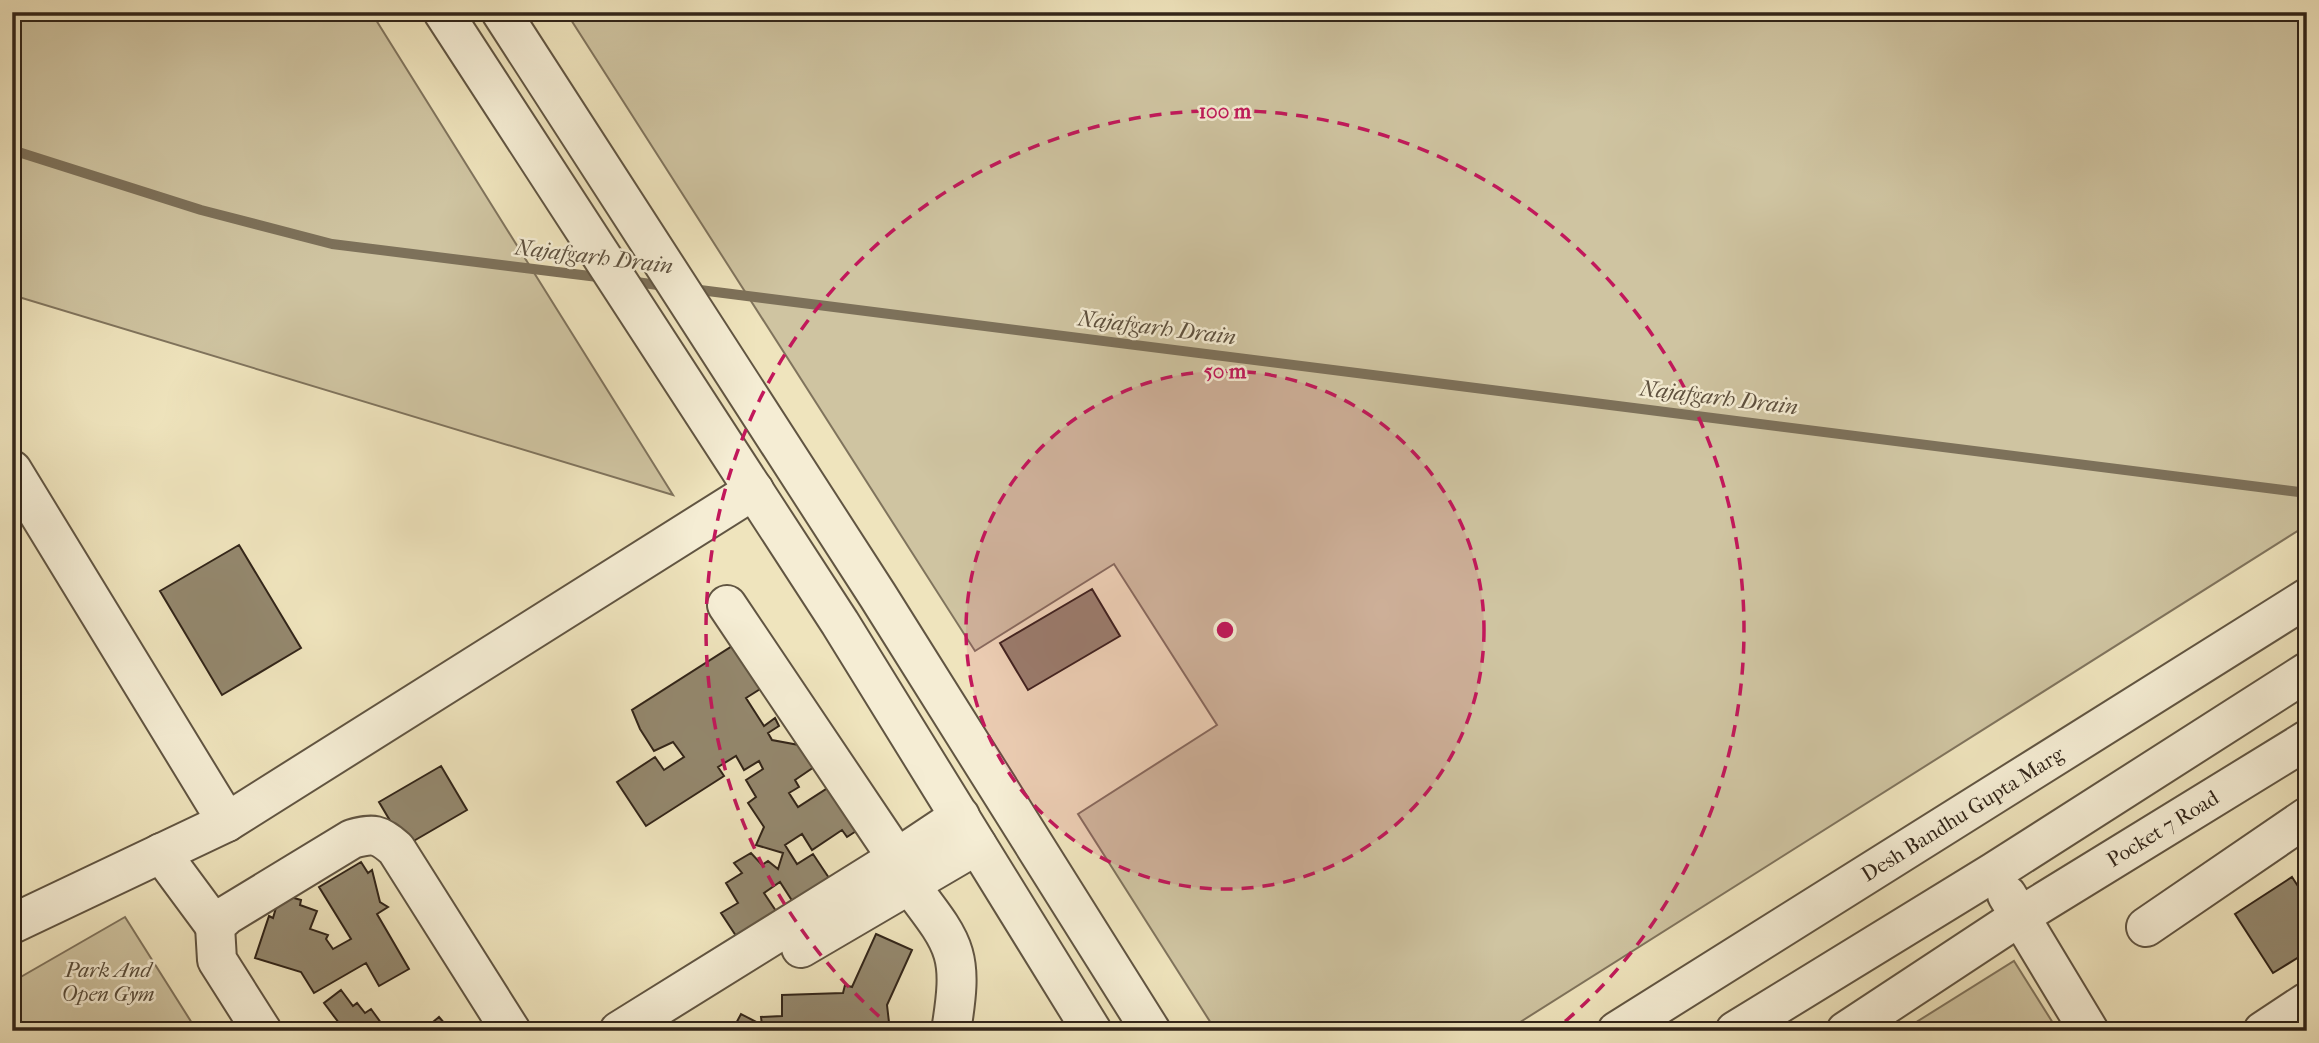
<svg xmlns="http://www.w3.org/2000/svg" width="2319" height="1043" font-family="'IM FELL French Canon',serif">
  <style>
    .green { fill: #cfc4a1; stroke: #80745d; stroke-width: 2 }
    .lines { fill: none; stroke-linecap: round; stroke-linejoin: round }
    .stream { stroke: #7d715a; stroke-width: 10 }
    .building { fill: #94886e; stroke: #322519; stroke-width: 2 }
    .minor-casing { stroke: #615542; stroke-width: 42 }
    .minor { stroke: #f5edd4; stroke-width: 38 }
    .ring { fill: none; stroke: #c2185b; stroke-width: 3.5; stroke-dasharray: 12 9 }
    .labels { text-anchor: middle; stroke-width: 5; stroke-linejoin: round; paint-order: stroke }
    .street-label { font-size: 21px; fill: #322519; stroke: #f5edd4 }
    .park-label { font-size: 21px; font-style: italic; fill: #594d3b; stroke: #f5edd4 }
    .water-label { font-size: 23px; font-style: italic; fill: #5e513f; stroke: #f5edd4 }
    .centre { fill: #c2185b; stroke: #f5edd4; stroke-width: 3.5 }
    .ring-label { font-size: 21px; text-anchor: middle; font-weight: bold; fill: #c2185b; stroke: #f5edd4; stroke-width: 5; stroke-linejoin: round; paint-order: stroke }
  </style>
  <rect width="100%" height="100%" fill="#efe4bd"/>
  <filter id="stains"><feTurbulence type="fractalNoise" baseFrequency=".00286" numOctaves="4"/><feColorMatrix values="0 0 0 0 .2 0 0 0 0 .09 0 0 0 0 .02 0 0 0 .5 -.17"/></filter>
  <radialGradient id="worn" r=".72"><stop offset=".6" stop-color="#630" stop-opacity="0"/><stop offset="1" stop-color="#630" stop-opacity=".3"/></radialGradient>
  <!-- green -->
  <path class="green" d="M12,12H371L673,495L12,295Z
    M566,12H2307V525L1506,1031H1216L1078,814L1217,725L1114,564L975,651Z
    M125,917L197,1031H12V982Z
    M2014,961L2058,1031H1902Z"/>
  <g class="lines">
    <!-- stream -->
    <path class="stream" d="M12,150L201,210L332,244L606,278
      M629,281L665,286
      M692,289L2307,493"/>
  </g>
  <!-- building -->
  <path class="building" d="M239,545L301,648L222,695L160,591Z
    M1092,589L1120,636L1028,690L1000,643Z
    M737,643L765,686L746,698L764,726L775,718L779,726L768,733L772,740L804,746L817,765L795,780L799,787L789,793L798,807L837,782L864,826L847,837L842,830L812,850L802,834L785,845L797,864L813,854L829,878L800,913L780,882L764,893L782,920L742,945L721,913L738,903L726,883L742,873L734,863L751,853L762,865L768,861L778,869L783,853L756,845L764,827L748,803L756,797L746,780L763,769L759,761L744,770L736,756L718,767L724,776L646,826L617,782L655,757L664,770L684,757L673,742L654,751L640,729L632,710Z
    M441,766L467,810L405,846L379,802Z
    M361,862L368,873L372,870L380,902L388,907L377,914L409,969L379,986L366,963L314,993L301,972L255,958L269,916L273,918L280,894L301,900L300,905L317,911L310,929L328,935L326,939L333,949L351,939L319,887Z
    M2292,877L2307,900V952L2273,973L2235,914Z
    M876,934L912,950L887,1005L890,1031H732L741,1014L762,1025L761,1017L782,1016V995L843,993L845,985L852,987Z
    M341,990L353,1006L357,1003L365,1013L371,1009L384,1027L397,1031H339V1023L324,1003Z
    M439,1017L451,1031H422Z
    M476,1024L480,1031H465Z"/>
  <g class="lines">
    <!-- minor casing -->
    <g class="minor-casing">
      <g id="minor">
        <path d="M443,12L840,623L1092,1031"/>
        <path d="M501,12L878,596L1151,1031"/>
        <path d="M12,470L227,822"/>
        <path d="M727,605L897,858"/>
        <path d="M161,853L215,926"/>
        <path d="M909,884C956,946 964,952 951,1031"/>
        <path d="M2007,895L2089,1031"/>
        <path d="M12,924L227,822L754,490"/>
        <path d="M2146,927L2307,817"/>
        <path d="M801,948L977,845"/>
        <path d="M262,1031L217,960L215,926L227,915L352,839C374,833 379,834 396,849L511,1031"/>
        <path d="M619,1031L897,858L960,816"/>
        <path id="s1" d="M1617,1031L2307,598"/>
        <path d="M1735,1031L1994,872L2307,672"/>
        <path id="s2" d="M1846,1031L2019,917L2307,740"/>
        <path d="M2263,1031L2307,1002"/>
      </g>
    </g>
    <!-- minor -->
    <use href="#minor" class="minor"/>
  </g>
  <!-- distance rings -->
  <circle cx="1225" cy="630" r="259" fill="#c2185b" fill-opacity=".12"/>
  <g class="ring">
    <circle cx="1225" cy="630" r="259"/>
    <path d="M895 1030A519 519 0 1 1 1555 1030"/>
  </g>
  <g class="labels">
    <!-- street labels -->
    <g class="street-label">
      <text dy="7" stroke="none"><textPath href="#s1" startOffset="408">Desh Bandhu Gupta Marg</textPath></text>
      <text dy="7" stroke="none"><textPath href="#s2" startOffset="376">Pocket 7 Road</textPath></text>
    </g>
    <!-- park labels -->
    <g class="park-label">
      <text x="108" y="977">Park And<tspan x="108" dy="24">Open Gym</tspan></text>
    </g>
    <!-- water labels -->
    <g class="water-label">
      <text transform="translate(594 256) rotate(7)" y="8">Najafgarh Drain</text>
      <text transform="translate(1157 327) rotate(7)" y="8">Najafgarh Drain</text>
      <text transform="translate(1719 397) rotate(7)" y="8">Najafgarh Drain</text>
    </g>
  </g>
  <circle cx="1225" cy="630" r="10" class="centre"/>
  <g class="ring-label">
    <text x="1225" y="118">100 m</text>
    <text x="1225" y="378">50 m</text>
  </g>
  <!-- margin -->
  <rect width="2319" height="1043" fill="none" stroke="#efe4bd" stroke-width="42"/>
  <rect x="14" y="14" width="2291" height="1015" fill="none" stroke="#322519" stroke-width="3.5"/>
  <rect x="21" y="21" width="2277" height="1001" fill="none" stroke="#322519" stroke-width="2"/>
  <rect width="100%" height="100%" filter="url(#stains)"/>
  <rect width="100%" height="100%" fill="url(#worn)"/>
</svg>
